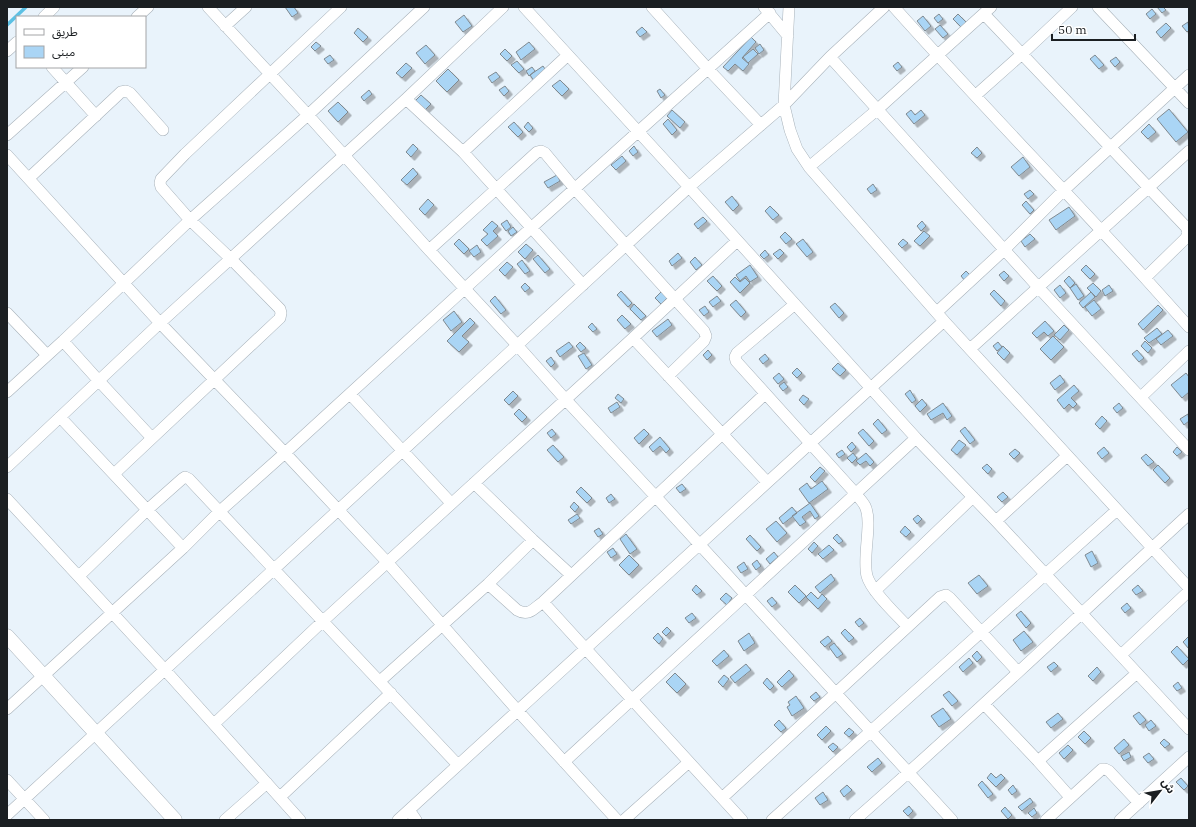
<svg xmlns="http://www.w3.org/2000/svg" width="1196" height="827" font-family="'IBM Plex Serif','Noto Sans Arabic',serif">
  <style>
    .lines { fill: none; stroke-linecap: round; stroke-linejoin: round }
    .stream { stroke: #5cc1e4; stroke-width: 3.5 }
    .building { fill: #aad5f5; stroke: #7f8990; filter: url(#shadow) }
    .minor-casing { stroke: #a8b2ba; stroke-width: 12 }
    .tertiary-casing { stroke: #a8b2ba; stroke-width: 15 }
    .minor { stroke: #fff; stroke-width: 11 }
    .tertiary { stroke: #fff; stroke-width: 14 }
  </style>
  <defs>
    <filter id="shadow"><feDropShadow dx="3.5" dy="3.5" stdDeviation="0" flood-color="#0004"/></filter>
  </defs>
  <rect width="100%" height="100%" fill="#e9f3fb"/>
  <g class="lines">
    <!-- stream -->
    <path class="stream" d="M7,25L26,7"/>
  </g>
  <!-- building -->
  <path class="building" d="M285,7H294L298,13L292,17Z
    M1157,7H1163L1166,10L1162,13Z
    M1152,9L1156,14L1150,19L1146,14Z
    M939,14L943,19L938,23L934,18Z
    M958,14L966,22L961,27L953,19Z
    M464,15L472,26L463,32L455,22Z
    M923,16L931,26L925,31L917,21Z
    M1188,22L1189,30L1187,32L1182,26Z
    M1166,23L1171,28L1161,38L1156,32Z
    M940,25L948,34L943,38L935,29Z
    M642,27L647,32L640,37L636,32Z
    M358,28L368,37L363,42L354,33Z
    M751,37L756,42L742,58L749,64L743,71L735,64L728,71L723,67Z
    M316,42L321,46L315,51L311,47Z
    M529,42L535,49L521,60L516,52Z
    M760,44L764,50L759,54L755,48Z
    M426,45L435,55L425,64L416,53Z
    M505,49L512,56L507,61L500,54Z
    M753,49L758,54L748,63L743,57Z
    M330,55L334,60L328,64L324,59Z
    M1095,55L1104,65L1099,69L1090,59Z
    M1116,57L1120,62L1115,67L1110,61Z
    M517,61L524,69L519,73L511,65Z
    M898,62L902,67L897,71L893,66Z
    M406,63L412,68L402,78L396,73Z
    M543,66L547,72L534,81L530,75Z
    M532,67L535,71L529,76L526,71Z
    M448,69L459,80L447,92L436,81Z
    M496,72L500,77L492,83L488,77Z
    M560,80L569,89L562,96L552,86Z
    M505,86L509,91L504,96L499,90Z
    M660,89L665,95L661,98L657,91Z
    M369,90L372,94L364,101L361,97Z
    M421,95L431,104L425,110L415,101Z
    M338,102L348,112L338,122L328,111Z
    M1169,109L1188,132L1176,142L1157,119Z
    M672,110L685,122L680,128L667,116Z
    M911,110L915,115L921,110L925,115L914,124L906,114Z
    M668,119L677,130L672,135L663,124Z
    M514,122L523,132L518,137L508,127Z
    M528,122L533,128L529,132L524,127Z
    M1149,124L1156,132L1148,139L1141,132Z
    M413,144L418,149L411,157L406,152Z
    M634,146L638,152L633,156L629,151Z
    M977,147L982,153L977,158L971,153Z
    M622,156L626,161L616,170L611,165Z
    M1023,157L1030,167L1019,176L1011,167Z
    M413,168L418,174L407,185L401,180Z
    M557,175L560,181L548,188L544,182Z
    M873,184L877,190L871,194L867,189Z
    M1030,190L1034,194L1028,199L1024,194Z
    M732,196L739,205L733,211L725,202Z
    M428,199L434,205L425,215L419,209Z
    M1026,201L1034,210L1030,214L1022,205Z
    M770,206L779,215L773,220L765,211Z
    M1069,207L1075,216L1056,230L1049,220Z
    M703,217L707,221L698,229L694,224Z
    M507,220L511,227L506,231L501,224Z
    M492,221L498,226L493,231L498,236L487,246L481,240L488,234L483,230Z
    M922,221L926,226L921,231L917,226Z
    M513,227L517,232L511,236L508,231Z
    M924,231L930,236L920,246L914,241Z
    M785,232L792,239L786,244L780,237Z
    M1030,234L1035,239L1025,247L1021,241Z
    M459,239L469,249L464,254L454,244Z
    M803,239L813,252L807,257L796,244Z
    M903,239L908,243L902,248L898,244Z
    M526,244L533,250L525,259L518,252Z
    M477,245L481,252L474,257L469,251Z
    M780,249L784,253L778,259L773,254Z
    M765,250L769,255L764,259L760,255Z
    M678,253L682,258L672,266L669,261Z
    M538,255L550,269L545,273L533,259Z
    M695,257L702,265L696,270L690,262Z
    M522,260L530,271L525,274L517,264Z
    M507,262L513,267L505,276L499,270Z
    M750,265L758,277L750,282L746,276L740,281L736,275Z
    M1086,265L1095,274L1090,279L1081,270Z
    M966,271L971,276L965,281L961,276Z
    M1004,271L1009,276L1004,281L999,275Z
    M713,276L722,286L717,291L707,281Z
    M1069,276L1075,283L1070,288L1064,281Z
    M735,277L740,282L745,278L750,283L740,293L730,282Z
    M525,283L530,288L525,292L521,287Z
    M1093,283L1101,291L1096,297L1087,288Z
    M1076,284L1084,296L1078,300L1070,288Z
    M1060,285L1066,293L1060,298L1054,290Z
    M1109,285L1113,291L1105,296L1102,290Z
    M994,290L1005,301L1001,306L990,294Z
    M621,291L632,303L628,307L617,295Z
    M661,292L667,298L661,304L655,298Z
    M1091,292L1095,297L1083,308L1079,303Z
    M495,296L506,310L501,314L490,301Z
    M717,296L721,301L713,307L709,302Z
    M736,300L746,312L741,317L730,305Z
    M1094,300L1101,309L1092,316L1085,307Z
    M835,303L844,313L839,318L830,307Z
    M634,304L646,316L641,320L630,309Z
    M1158,305L1163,310L1143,330L1138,324Z
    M705,306L709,312L704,316L699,310Z
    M454,311L462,322L451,331L443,320Z
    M622,315L631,324L625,329L617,320Z
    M470,318L475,323L462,336L469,342L459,352L447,341Z
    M668,319L672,325L657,337L652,331Z
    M1045,321L1054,331L1048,336L1044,332L1037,338L1032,333Z
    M592,323L597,329L593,332L588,327Z
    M1064,325L1069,330L1060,340L1054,335Z
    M1157,328L1162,334L1149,343L1144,338Z
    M1168,330L1173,336L1161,345L1156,339Z
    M1053,336L1064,347L1051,360L1040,349Z
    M1145,341L1152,348L1148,353L1141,346Z
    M569,342L573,347L560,357L556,351Z
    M580,342L586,348L581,352L576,346Z
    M998,342L1002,347L997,351L993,346Z
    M1003,346L1010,353L1004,360L997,353Z
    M708,350L712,355L707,360L703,355Z
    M1137,350L1144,358L1139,362L1132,354Z
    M584,353L592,365L586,369L578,356Z
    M765,354L769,359L763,364L759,359Z
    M551,357L555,363L551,367L546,361Z
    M838,363L846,370L840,376L832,369Z
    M797,368L802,373L797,378L792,373Z
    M779,373L784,379L778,384L773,378Z
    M1186,373L1189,377V392L1182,398L1171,385Z
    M1060,375L1065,382L1055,390L1050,383Z
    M784,382L788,387L783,391L779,386Z
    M1074,385L1079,391L1071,398L1077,404L1073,408L1069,404L1064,409L1057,400Z
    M910,390L916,400L912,403L905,394Z
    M513,391L518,396L509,405L504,400Z
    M618,394L624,399L621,403L615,398Z
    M803,395L809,399L804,405L799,400Z
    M922,399L927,405L920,412L915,406Z
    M617,402L620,407L611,413L608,408Z
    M943,403L952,416L947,420L943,413L931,420L927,414Z
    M1119,403L1123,408L1117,413L1113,408Z
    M519,409L527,417L522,422L514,414Z
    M1188,414L1189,421L1184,425L1180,419Z
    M1102,416L1107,421L1100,429L1095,424Z
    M878,419L887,430L882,434L873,424Z
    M965,427L975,440L970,444L960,431Z
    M552,429L556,434L551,438L547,433Z
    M644,429L649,434L639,444L634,438Z
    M863,429L874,441L869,446L858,433Z
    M660,437L670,449L666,453L660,446L653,452L649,447Z
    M959,440L966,445L957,455L951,450Z
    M852,442L856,447L851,452L847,447Z
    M553,445L564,457L558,462L547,450Z
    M1104,447L1109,453L1102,459L1097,453Z
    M1177,447L1182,452L1177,456L1173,452Z
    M1015,449L1020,453L1014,459L1009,454Z
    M842,450L845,454L839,458L836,454Z
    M853,453L857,458L852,463L847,458Z
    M866,453L874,462L870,466L866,461L860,465L856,461Z
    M1146,454L1154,462L1148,466L1141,458Z
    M987,464L992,469L988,474L982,468Z
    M1158,465L1170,478L1165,483L1153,470Z
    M820,467L825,471L815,482L810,477Z
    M822,481L828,489L809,503L799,489L807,483L811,489Z
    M682,484L686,489L680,493L676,488Z
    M581,487L592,498L587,503L576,492Z
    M1003,492L1008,497L1002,502L997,497Z
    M611,494L615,499L609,503L606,498Z
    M574,502L579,507L575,512L570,507Z
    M810,503L819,516L815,519L810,511L802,517L806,522L800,526L792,516Z
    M792,507L797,513L783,524L779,518Z
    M577,514L580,518L571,524L568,520Z
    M918,515L922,519L917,524L913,519Z
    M776,521L787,533L777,542L766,529Z
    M905,526L911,532L906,537L900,532Z
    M599,528L603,534L598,537L594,531Z
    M626,534L637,549L630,554L620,539Z
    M837,534L843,541L839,544L833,538Z
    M750,535L761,547L757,551L746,539Z
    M814,542L818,546L812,553L808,549Z
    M829,545L834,550L823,559L818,554Z
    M613,548L617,554L611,558L607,552Z
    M1092,551L1098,563L1091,567L1085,555Z
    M774,552L778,557L770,564L766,559Z
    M629,555L639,565L629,575L619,565Z
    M757,560L761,566L756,570L752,564Z
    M744,562L748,569L741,573L737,567Z
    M831,574L835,580L820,593L815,587Z
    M979,575L988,586L977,594L968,583Z
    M696,585L702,591L697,595L692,590Z
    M795,585L806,596L799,603L788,592Z
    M1138,585L1143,591L1136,595L1132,590Z
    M811,592L818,599L822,594L827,599L818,609L806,597Z
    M726,593L732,598L727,605L720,599Z
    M772,597L777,603L772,607L767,601Z
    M1127,603L1131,608L1125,613L1121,608Z
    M1021,611L1031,623L1026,628L1016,615Z
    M692,613L696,618L689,623L685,618Z
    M860,618L864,623L859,627L855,622Z
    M667,627L671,631L666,636L662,632Z
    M845,629L854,638L849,642L841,633Z
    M1024,631L1033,642L1021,651L1013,640Z
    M658,633L663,639L659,644L653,638Z
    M749,633L755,643L744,651L738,641Z
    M828,636L832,641L825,647L820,642Z
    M1189,636V649L1183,642Z
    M834,643L843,654L837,658L829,647Z
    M1177,646L1189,659L1183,665L1171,652Z
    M724,650L729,656L717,666L712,661Z
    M977,651L982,657L977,662L972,656Z
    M969,658L973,663L963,672L959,667Z
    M1054,662L1058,666L1051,672L1047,667Z
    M746,664L751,670L735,683L730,677Z
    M1097,667L1101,672L1093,681L1088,676Z
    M789,670L794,676L782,687L777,682Z
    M675,673L686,684L677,693L666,682Z
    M724,675L729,679L723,687L718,682Z
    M767,678L774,686L770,690L763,683Z
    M1178,682L1182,688L1177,691L1173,686Z
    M949,691L958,701L952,706L943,695Z
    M816,692L820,697L814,701L810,697Z
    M796,696L804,708L792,716L787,707L790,705L788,702Z
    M943,708L951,719L939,727L931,716Z
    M1139,712L1146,720L1140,725L1133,716Z
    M1058,713L1063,719L1051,728L1046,722Z
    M779,720L786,728L781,732L774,725Z
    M1151,720L1156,726L1149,731L1145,725Z
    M826,726L831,731L822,740L817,735Z
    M849,728L854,732L849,737L844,733Z
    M1084,731L1091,738L1085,744L1078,737Z
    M1124,739L1129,745L1119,754L1114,748Z
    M1164,739L1170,744L1165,748L1160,743Z
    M833,743L838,747L833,752L828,747Z
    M1068,745L1073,750L1064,759L1059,753Z
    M1129,752L1131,757L1124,761L1121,756Z
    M1149,753L1154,759L1148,763L1143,757Z
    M878,758L882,763L872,772L867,767Z
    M991,773L996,778L1001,774L1005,778L996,787L987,778Z
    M1181,778L1188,786L1184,790L1176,782Z
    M982,781L993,794L988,798L978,785Z
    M847,785L852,790L844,797L840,791Z
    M1013,785L1017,791L1012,795L1008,790Z
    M823,792L828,800L820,805L815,798Z
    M1030,798L1033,802L1022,811L1018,807Z
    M909,806L913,811L908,816L903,811Z
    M1005,807L1012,815L1008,819L1001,811Z
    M1034,808L1037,813L1032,817L1028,813Z"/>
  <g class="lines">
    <!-- minor casing -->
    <g class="minor-casing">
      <path id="minor" d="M208,7L308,115L429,250L517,345L566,400L656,497L952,820
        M524,7L689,187L916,438L996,521L1189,729
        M652,7L708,69L761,125
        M764,7L788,36
        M789,7L784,105L790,130L797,149L809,167L944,321L1189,588
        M894,7C976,99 1062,187 1145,278L1186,238L1188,232L1186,227L984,14
        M1098,7L1189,103
        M44,17L54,7
        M137,17L148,7
        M225,26L246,7
        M7,51L17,42
        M830,57L1038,287L1189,450
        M52,67L96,116
        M976,95L1022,54L1072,7
        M406,99L463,152L583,285
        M7,135L83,67
        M463,152L568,55
        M7,155L160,323L285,453L387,562L517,710L617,820
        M809,167L878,109L991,7
        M29,178L121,92L126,91L130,93L163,130
        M429,250L537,152L541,151L545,153L575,189L704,331L706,336L704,341L668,376
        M1145,278L1189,327
        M795,304L737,353L735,357L736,361L856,494C859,498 863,502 865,506C873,522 862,557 867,576C871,591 896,614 907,626
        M937,312L1004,250L1064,190L1189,75
        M7,313L47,355
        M633,338L767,482
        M63,341L99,381L152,438
        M970,349L1189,151
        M7,392L63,341L190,220L308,115L424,7
        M350,394L451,503
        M1141,397L1189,351
        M60,417L183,548
        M7,467L160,323L406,99L503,7
        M114,474L280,318L281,313L280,309L231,259L190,220L161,187L160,183L161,179L185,154L341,7
        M474,483L533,540L571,575
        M7,499L165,670L300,820
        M996,521L1067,456
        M79,576L147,510L182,479L185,477L189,479L458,765
        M488,584L517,610C529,617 534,608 543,602L765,394
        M875,591L973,497
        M543,602L742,820
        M1121,655L1189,591
        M380,681L488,584L533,540
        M984,704L1038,761L1070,797
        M7,709L183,548L220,511L285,453L531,228L770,13
        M214,724L323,621L633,338L737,241
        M1038,761L1137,673
        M564,762L916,438
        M7,780L44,820
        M280,797L391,693
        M722,798L940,597L946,595L950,598L1018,672
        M409,810L416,820
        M7,815L689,187L784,105L830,57L884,7
        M225,820L267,783
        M398,820L944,321
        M624,820L689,762
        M772,820L1117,510
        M855,820C969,720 1078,616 1189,514
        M1046,820L1102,769H1105L1109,771L1139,803
        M1120,820L1189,757"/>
    </g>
    <!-- tertiary casing -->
    <g class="tertiary-casing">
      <path id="tertiary" d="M7,636L175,820"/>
    </g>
    <!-- minor -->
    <use href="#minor" class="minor"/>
    <!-- tertiary -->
    <use href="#tertiary" class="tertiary"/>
  </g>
  <!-- border -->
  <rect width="1196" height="827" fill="none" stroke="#1b1f22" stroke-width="16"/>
  <!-- legend -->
  <rect x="16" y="16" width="130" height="52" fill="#ffffff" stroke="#a4a5a7"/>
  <rect x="24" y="29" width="20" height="6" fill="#ffffff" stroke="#a4a5a7"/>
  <text x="52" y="36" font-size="12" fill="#1b1f22">طريق</text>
  <rect x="24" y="46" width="20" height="12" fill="#aad5f5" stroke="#a4a5a7"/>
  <text x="52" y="56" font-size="12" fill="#1b1f22">مبنى</text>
  <!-- north arrow -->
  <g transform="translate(1160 791) rotate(59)" stroke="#ffffff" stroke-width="3" paint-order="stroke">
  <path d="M0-3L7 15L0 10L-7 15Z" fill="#1b1f22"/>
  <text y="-6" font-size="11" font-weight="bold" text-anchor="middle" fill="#1b1f22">ش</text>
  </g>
  <!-- scale -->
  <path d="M1052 34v6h83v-6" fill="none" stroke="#1b1f22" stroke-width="2"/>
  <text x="1058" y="34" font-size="12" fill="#1b1f22" stroke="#ffffff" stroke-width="3" paint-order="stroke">50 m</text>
</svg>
